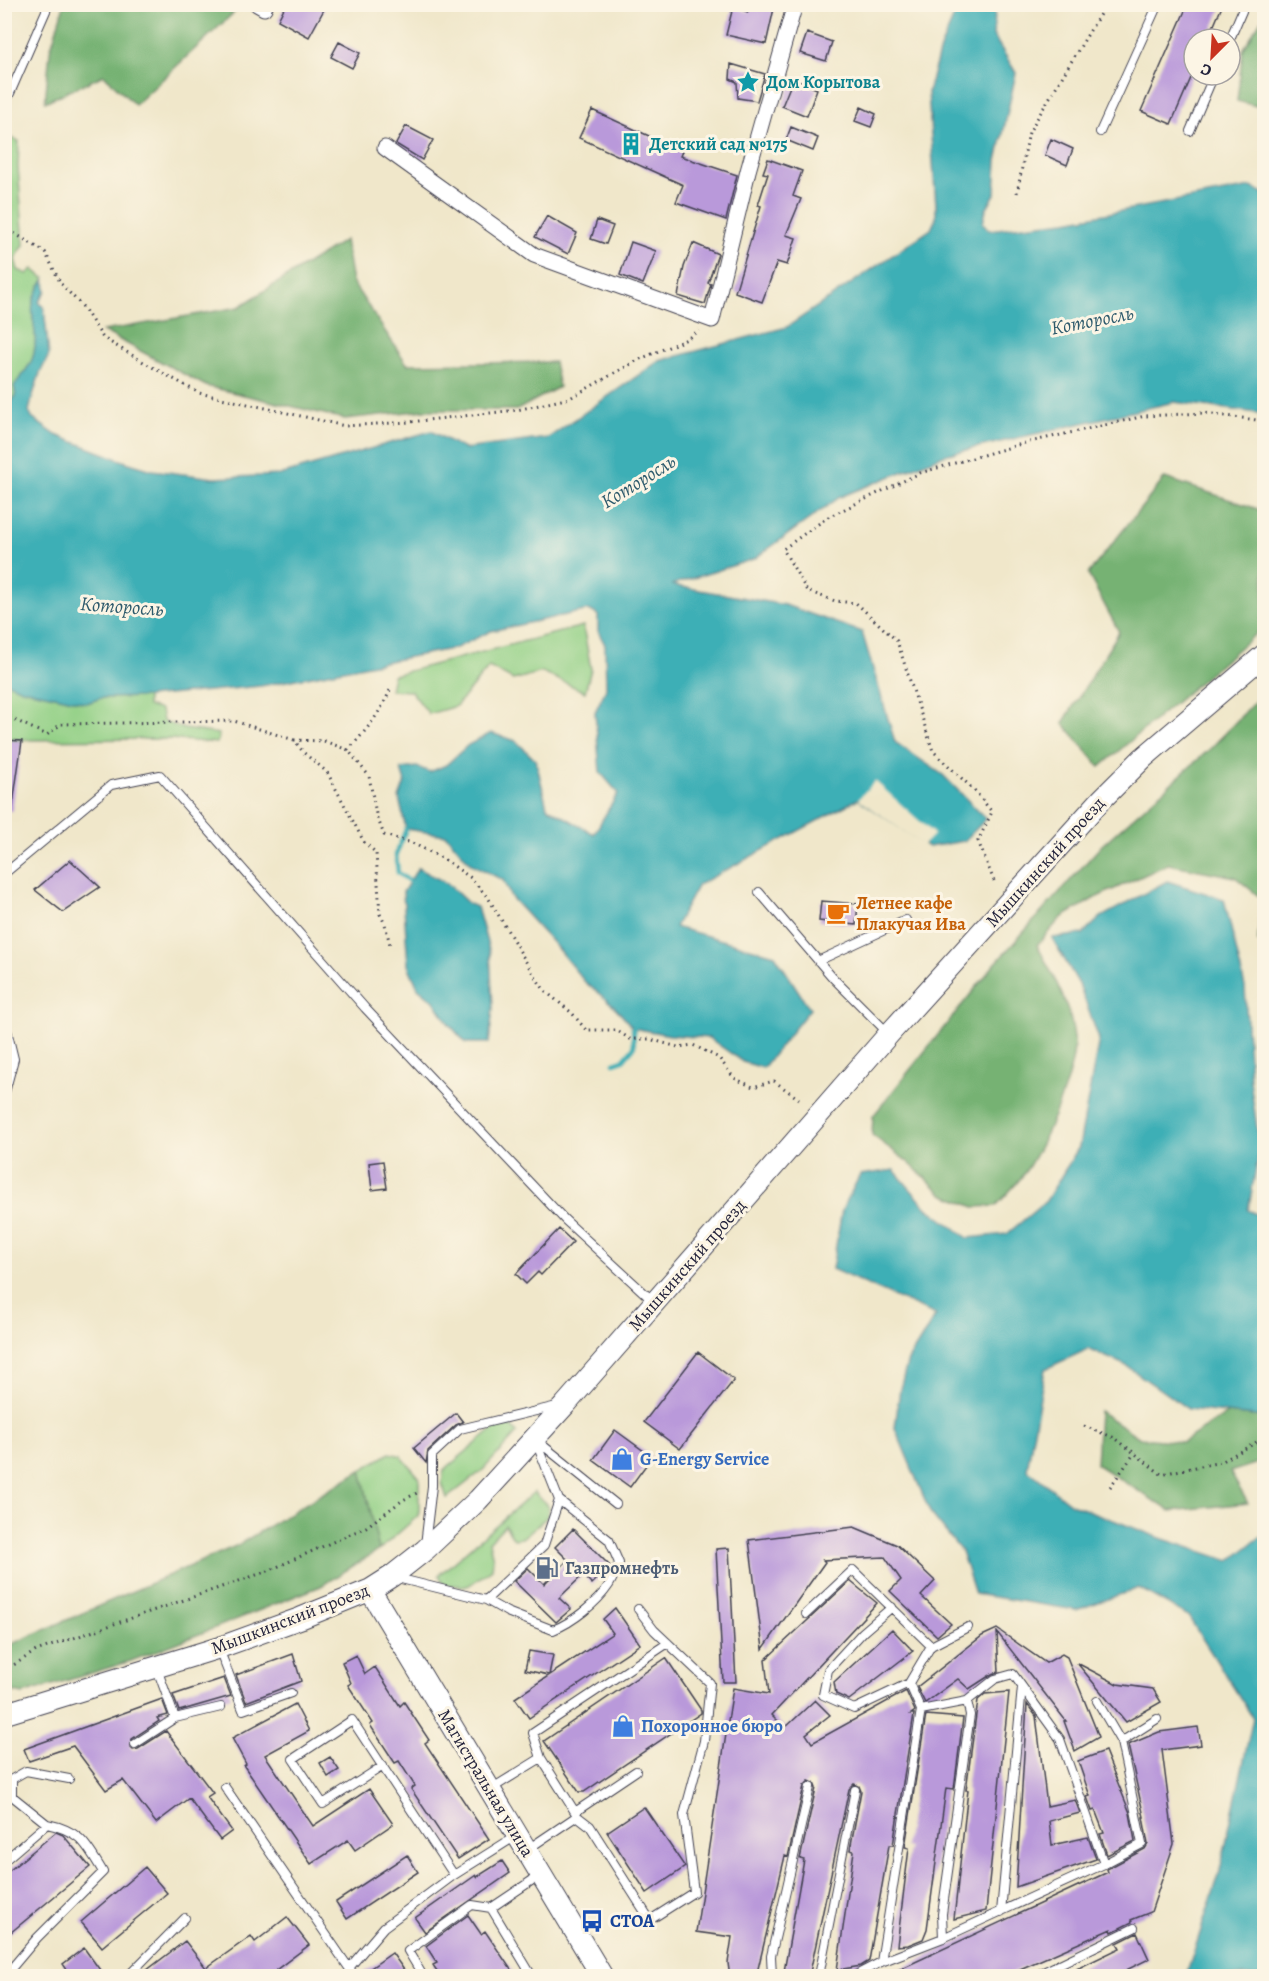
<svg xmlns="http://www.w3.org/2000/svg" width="1269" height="1981" font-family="Alegreya,serif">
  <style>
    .green { fill: #93d086; stroke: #5a7960; stroke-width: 1.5 }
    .forest { fill: #76b273; stroke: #4c6a57; stroke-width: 1.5 }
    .water { fill: #3eafb6; stroke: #306878; stroke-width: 1.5 }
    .pier { fill: #f0e7ca }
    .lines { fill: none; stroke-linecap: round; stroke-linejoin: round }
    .stream { stroke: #3eafb6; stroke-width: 4.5 }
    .building { fill: #b999da }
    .lane-casing { stroke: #414050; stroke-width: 10 }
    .street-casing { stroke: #414050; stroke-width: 17 }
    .secondary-casing { stroke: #414050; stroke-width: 23 }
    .path { stroke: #414050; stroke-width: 3; stroke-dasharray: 1.5 4.5; stroke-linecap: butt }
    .lane { stroke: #fff; stroke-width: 8 }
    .street { stroke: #fff; stroke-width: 15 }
    .secondary { stroke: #fff; stroke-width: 21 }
    .rail { stroke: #22223b; stroke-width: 4.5 }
    .labels { text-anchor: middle; stroke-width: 6; stroke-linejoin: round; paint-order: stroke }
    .culture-label { font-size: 18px; font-weight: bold; fill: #0d838f; stroke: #fcf5e5; text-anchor: start }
    .street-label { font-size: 18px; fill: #22223b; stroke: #fcf5e5 }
    .food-label { font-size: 18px; font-weight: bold; fill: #c56008; stroke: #fcf5e5; text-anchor: start }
    .shop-label { font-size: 18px; font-weight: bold; fill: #366cbe; stroke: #fcf5e5; text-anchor: start }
    .service-label { font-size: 18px; font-weight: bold; fill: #4e5e75; stroke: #fcf5e5; text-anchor: start }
    .transit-label { font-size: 18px; font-weight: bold; fill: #164399; stroke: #fcf5e5; text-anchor: start }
    .water-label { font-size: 20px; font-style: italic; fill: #2d5a6c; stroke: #fcf5e5 }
  </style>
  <rect width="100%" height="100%" fill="#fcf5e5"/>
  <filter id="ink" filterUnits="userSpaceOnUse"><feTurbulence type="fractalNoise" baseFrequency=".0167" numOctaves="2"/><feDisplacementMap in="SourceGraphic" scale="12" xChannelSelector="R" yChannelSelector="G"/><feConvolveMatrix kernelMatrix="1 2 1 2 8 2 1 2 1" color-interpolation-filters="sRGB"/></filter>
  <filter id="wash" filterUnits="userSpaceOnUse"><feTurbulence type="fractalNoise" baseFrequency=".008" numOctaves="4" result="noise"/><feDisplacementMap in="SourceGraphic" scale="24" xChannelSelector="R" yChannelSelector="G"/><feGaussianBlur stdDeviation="1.35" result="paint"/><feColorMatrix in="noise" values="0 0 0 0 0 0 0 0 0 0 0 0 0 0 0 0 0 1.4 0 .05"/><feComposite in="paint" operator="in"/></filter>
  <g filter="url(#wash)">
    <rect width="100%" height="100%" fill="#f0e7ca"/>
    <!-- green -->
    <path class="green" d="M4,136L19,141L18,167L24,245L15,259L18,270L27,274L33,269L45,279C21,314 41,321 34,353C32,365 21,376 14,386L16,396L10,403L5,404Z
      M583,626L591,669L585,692L542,672L513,680L489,667L456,706L429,714L411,691L390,690L393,675Z
      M5,682L22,689L87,703L101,698L147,697V706L161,710L163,721L184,729L219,734L217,743L170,739L5,740Z
      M511,1426L517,1433L483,1470L447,1498L442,1483L444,1470L496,1427Z
      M390,1453L401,1456L419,1477V1515L379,1550L361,1470Z
      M534,1492L549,1507L547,1517L522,1538L514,1539L505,1525L489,1542L493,1559L492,1569L468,1586L444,1585L439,1575Z"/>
    <!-- forest -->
    <path class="forest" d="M237,4L241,6L135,105L104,75L45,102L50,51L64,5Z
      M1261,20L1264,21V108L1237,101L1243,50Z
      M345,240L352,282L407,364L554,362L559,387L517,410H425L345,419L206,386L103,331L239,307Z
      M1165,478L1264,511V627L1100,767L1063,723L1119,632L1088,574Z
      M1264,692V940L1258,941L1261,898L1235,877L1168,864L1095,898L1061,918L1037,945C1052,974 1071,1005 1074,1038C1077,1071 1041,1152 1020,1179C1013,1188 1004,1197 996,1206L974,1207L943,1194L908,1162L872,1135L873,1116L994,965L1102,845L1212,747Z
      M1099,1411L1140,1438L1183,1442L1228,1413L1264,1417V1461L1230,1472L1248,1503L1170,1511L1096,1464Z
      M361,1470L379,1550L321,1586L131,1661L23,1694L5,1690V1647L238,1545Z"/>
    <!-- water -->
    <path class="water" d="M959,5H996L993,35L1016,73L997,161L995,194L986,209L983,223L989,230L1066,221L1251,187L1264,193V414L1174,402L944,455L840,497L754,559L671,585L785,605L862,632L895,742L943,775L986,819L964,841L928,847L858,799L698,885L675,927L775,955L810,1009L763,1068L743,1062L709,1038L670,1035L633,1028L614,1006L585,982L552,942L511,897L503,880L471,864L446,835L406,829L399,798L405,782L401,769L417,767L430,772L446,765L468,745L491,733L516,741L536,761L547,807L594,834L618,793L600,772L595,712L606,689L605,645L598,631V615L589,610L491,631L456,648L261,686L147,697L101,698L87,703L22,689L5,682L4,404L10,403L16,396L14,386C21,376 32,365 34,353C41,321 20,314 45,279L46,291L39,302L44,308L49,355L40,373L33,395L29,411L32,418L56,435L126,462L152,470L214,478L280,475L431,431L464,449L548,438L659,361L787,327L931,229L936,218V205L928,92L940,49Z
      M418,868L448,884L469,904L477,907L490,953L493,1008L489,1043H466L449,1024L434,1001L418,988L408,965L403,892Z
      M1167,881L1224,899L1245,987L1250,1080L1260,1148L1248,1210L1264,1218V1417L1188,1409L1125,1365L1088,1349L1045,1369L1027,1469L1071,1504L1163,1539L1230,1561L1264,1534V1976H1186L1219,1875L1253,1718L1188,1616L1139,1588L1076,1610L975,1594L961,1551L930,1512L895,1428L900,1389L908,1360L936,1315L832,1269L842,1210L860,1175L894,1170L926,1207L968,1238L1007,1234L1046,1201L1079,1147L1099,1039L1079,984L1052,938L1083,934L1101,917Z"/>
    <!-- pier -->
    <path class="pier" d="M875,781L934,834L923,845L858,799Z"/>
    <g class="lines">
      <!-- stream -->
      <path class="stream" d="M406,829L396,855L398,873L409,881
        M614,1063L623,1060L634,1047L633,1028"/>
    </g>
    <g id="blocks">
      <!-- building -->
      <path class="building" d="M286,4H327L309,37L278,20Z
        M750,4H775L766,44L726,35L733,7L748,12Z
        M1188,4H1223L1208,39H1194V71L1171,124L1141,111Z
        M807,33L832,42L826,61L800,53Z
        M339,42L360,53L352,68L331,57Z
        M731,64L765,74L757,101L738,98L737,82L730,79Z
        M793,79L817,89L807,116L782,106Z
        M861,107L876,114L871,127L855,121Z
        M592,110L682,151L680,156L737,175L726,220L676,202L683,185L579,138Z
        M406,126L433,140L422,160L396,144Z
        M791,127L818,138L813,151L786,140Z
        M1051,139L1073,149L1067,165L1045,155Z
        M768,159L802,171L793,196L801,199L786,235L796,238L787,265L777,262L762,302L735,292L761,206L758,205L768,174L763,173Z
        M547,216L577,233L568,254L535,237Z
        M597,220L613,226L606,244L591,239Z
        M631,242L656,251L643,284L620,275Z
        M693,243L718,254L708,283L711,284L705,304L678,296L684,267Z
        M4,740L22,741L12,811L4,810Z
        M70,860L100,887L63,912L35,890Z
        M821,901L858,904L856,925L819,921Z
        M383,1161L387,1188L372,1190L369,1163Z
        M559,1229L573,1242L541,1275L538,1272L526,1284L516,1274Z
        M698,1352L734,1380L680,1449L644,1422Z
        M456,1413L463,1422L456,1425L428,1451L426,1463L414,1448Z
        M615,1430L652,1457L630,1487L593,1460Z
        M854,1527L897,1545L935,1581L921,1596L951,1624L937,1636L890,1591L901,1580L885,1557L823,1560L825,1562L763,1649L749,1540Z
        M573,1529L610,1566L592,1584L583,1575L559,1598L571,1609L556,1622L514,1581L528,1568L544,1584L568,1560L555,1547Z
        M729,1548L736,1682H723L716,1549Z
        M850,1581L877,1603L772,1715L785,1728L815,1700L830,1715L806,1734L812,1743L906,1691L915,1711L911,1714H914L893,1845H889L869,1961L861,1966L837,1970L854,1851L850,1850L861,1791L859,1786L854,1784L849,1789L809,1977H783L804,1860L800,1859L816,1788L814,1783L809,1781L804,1786L788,1857L785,1856L756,1977H730L728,1963L732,1937L696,1932L733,1688L769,1694L765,1660Z
        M615,1608L640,1644L529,1718L515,1698L613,1633L603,1619Z
        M892,1629L913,1651L849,1700L836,1694L834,1682Z
        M997,1629L1046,1663L1062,1654L1067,1657L1099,1737L1075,1751L1064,1721H1066L997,1632L999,1672L992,1674L969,1689L958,1679L925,1703L917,1687L982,1636Z
        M529,1651L553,1655L549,1675L525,1670Z
        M293,1654L301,1681L246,1702L236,1675Z
        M356,1655L365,1674L375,1667L400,1706L404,1702L429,1740L425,1743L489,1839L458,1859L411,1789L415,1786L399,1761L395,1763L370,1725L373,1723L348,1685L351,1683L342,1662Z
        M666,1658L701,1710V1713L584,1792H579L544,1741Z
        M1077,1663L1117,1684L1153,1689L1161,1702L1126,1722Z
        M224,1678L231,1696L179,1711L173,1695Z
        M1009,1692L986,1911L954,1919L968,1790H966L978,1700L985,1694Z
        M162,1699L168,1715L157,1718L159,1721L132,1739L130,1747L133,1750L138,1749L166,1731L213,1793L207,1797L232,1831L220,1840L189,1798L156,1823L123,1780L106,1790L73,1746L29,1761L24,1749Z
        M295,1704L309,1731L265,1755L313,1826L369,1789L393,1824L355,1850L348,1840L311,1864L244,1766L246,1764L232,1738Z
        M1027,1704L1036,1716L1047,1806L1075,1800L1080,1813L1049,1821L1052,1845L1088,1837L1096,1859L1016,1887Z
        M926,1715L963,1718L954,1789L946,1788L927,1929L923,1939L908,1945L897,1946L909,1848L905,1847Z
        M1198,1727L1201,1745L1162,1750L1174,1844L1151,1912L1131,1920L1132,1922L1112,1932L1111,1929L1002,1977H883L1108,1872L1107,1869L1145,1849L1148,1844L1143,1817H1144L1128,1745L1159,1732Z
        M1105,1751L1130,1813L1135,1841L1107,1855L1100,1834L1104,1833L1095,1810L1092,1811L1087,1797L1090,1796L1078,1761Z
        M330,1757L339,1770L328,1777L320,1763Z
        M644,1807L685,1867L647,1893L607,1832Z
        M56,1832L63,1835L90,1867L4,1938V1875Z
        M407,1855L418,1872L347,1919L336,1902Z
        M502,1861L510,1873L425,1932L415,1918L476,1875L477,1877Z
        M145,1867L167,1893L102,1947L81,1922Z
        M468,1915L481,1934L485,1931L516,1977H441L433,1965L437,1963L426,1946Z
        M287,1917L309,1945L276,1970L281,1977H138L185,1941L206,1968L251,1936L255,1942Z
        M1137,1933L1149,1959L1112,1977H1060L1120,1948L1117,1943Z
        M84,1948L105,1977H72L63,1964Z
        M392,1953L409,1977H361V1975Z"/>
    </g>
  </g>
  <g filter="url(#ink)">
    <use href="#blocks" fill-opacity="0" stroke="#414050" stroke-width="1.5"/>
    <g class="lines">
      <!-- lane casing -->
      <g class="lane-casing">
        <path id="lane" d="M1230,39L1245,4
          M4,107L49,4
          M1190,131L1214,75
          M1100,132L1158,4
          M4,874L111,785L160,775L365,1008L565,1220L653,1301
          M759,892L833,978L888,1033
          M818,961L906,920
          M4,1018L14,1059L4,1096
          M535,1439L616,1504
          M425,1545L432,1486V1455L460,1429L557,1406
          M397,1578L486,1600L544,1545L559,1500L536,1442
          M486,1600L507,1612L553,1630C573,1622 597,1603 609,1585C613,1579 616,1570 619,1563L609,1540L559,1500
          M892,1607L863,1632L828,1670L823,1695L854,1709L909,1683
          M806,1614L853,1570L931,1646L909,1683L921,1710L881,1962L943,1938L942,1914L970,1715L967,1701L995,1679L1013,1674L1060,1739L1104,1864L1142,1844L1121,1742L1097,1701
          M931,1646L968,1627
          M219,1649L243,1710L291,1693
          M921,1710L967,1701
          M175,1718L221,1707
          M1121,1742L1157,1719
          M135,1744L175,1718L157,1669
          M541,1758L533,1733L668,1643
          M383,1766L323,1804L293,1759L352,1720L454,1875L516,1836
          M225,1787L349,1968
          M491,1789L541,1758L575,1812L636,1771
          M577,1816L590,1826L650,1920L694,1892L684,1815L704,1741L710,1683L654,1630L638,1609
          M47,1824L12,1796V1779L26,1771L69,1779
          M528,1849L577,1816L576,1813
          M4,1861L47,1824C81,1831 86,1844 103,1872L37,1938L5,1976
          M491,1908L532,1976
          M1001,1912L1022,1687
          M943,1938L1104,1864
          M128,1976L185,1918
          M355,1976L349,1968L384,1927L454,1875
          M423,1976L408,1951L472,1905L491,1908L540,1875
          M772,1976L771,1956L810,1787
          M819,1976L855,1790
          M854,1976L881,1962
          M1035,1976L1134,1928"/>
      </g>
      <!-- street casing -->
      <g class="street-casing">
        <path id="street" d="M257,4L264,8L266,4
          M385,148L534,255L712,320L748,171L795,4"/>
      </g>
      <!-- secondary casing -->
      <g class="secondary-casing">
        <path id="secondary" d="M370,1590L602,1976
          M4,1714L218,1648L301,1618L370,1590L392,1576L425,1550L478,1500L565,1405L889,1034L1101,800L1143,758L1264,655"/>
      </g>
      <!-- path -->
      <path class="path" d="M1017,193L1029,132L1106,4
        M4,227L45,252L61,284L83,307L103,338L152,367L199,393L345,426L410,422L517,410L570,398L638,360L687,339L699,330
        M4,715L47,735L61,724L234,721L294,740L304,753L327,772L364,842L376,853L380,914L385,924L390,945
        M294,740L324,741L348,750L369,776L376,814L384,835L412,843L442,858L471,878L489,899L532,972L545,991L572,1013L586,1030H616L630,1039H649L678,1047L693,1045L719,1058L734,1078L753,1087L774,1081L799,1099
        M348,750C364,733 381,713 390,690
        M994,881L978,841L992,812L975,791L933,751L897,641L856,603L835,601L807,591L783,549L828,517L920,473L1025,443L1145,416L1204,413L1264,421
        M1084,1426L1115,1438L1161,1474L1221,1462L1264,1438
        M1110,1487L1134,1454
        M4,1671L36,1651L268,1571L366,1527L403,1500L419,1492"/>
      <!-- lane -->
      <use href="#lane" class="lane"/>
      <!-- street -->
      <use href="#street" class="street"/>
      <!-- secondary -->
      <use href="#secondary" class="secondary"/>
      <!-- rail -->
      <path class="rail" d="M4,14L9,4"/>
    </g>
  </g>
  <!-- icons -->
  <defs>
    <g id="sight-bare" transform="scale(1.8)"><path d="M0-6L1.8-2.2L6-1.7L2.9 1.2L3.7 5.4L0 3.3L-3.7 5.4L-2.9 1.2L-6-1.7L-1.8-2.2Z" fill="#0f9aa8" stroke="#fcf5e5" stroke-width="2.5" paint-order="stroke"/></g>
    <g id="building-bare" transform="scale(1.8)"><path d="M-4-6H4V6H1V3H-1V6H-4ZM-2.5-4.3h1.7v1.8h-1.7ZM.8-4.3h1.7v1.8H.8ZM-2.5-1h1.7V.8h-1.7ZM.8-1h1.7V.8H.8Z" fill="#0f9aa8" stroke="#fcf5e5" stroke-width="2.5" paint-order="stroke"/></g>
    <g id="cafe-bare" transform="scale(1.8)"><path d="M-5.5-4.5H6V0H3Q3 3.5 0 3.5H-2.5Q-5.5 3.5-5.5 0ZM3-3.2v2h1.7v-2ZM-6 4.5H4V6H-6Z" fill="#e8710a" stroke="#fcf5e5" stroke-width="2.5" paint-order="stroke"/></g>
    <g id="shop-bare" transform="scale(1.8)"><path d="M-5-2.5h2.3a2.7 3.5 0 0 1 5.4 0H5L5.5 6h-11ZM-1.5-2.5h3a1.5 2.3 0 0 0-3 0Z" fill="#3f7fe0" stroke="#fcf5e5" stroke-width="2.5" paint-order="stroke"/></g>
    <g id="fuel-bare" transform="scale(1.8)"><path d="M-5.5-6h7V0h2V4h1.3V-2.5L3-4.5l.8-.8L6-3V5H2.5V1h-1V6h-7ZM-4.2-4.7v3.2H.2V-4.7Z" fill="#5c6f8a" stroke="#fcf5e5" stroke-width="2.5" paint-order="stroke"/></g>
    <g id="bus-bare" transform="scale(1.8)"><path d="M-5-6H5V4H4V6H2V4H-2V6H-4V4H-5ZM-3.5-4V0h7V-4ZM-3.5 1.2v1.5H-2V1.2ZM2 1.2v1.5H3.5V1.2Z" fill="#1a4fb4" stroke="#fcf5e5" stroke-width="2.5" paint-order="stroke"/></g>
  </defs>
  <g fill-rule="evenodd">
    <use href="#sight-bare" x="748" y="82"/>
    <use href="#building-bare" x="631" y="144"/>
    <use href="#cafe-bare" x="838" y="913"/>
    <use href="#shop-bare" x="622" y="1459"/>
    <use href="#fuel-bare" x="547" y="1568"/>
    <use href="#shop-bare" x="623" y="1726"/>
    <use href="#bus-bare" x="592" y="1921"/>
  </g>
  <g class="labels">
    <!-- culture labels -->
    <g class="culture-label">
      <text x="766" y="88">Дом Корытова</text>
      <text x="649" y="150">Детский сад №175</text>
    </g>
    <!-- street labels -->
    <g class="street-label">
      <text transform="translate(1045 862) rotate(-48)" y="6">Мышкинский проезд</text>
      <text transform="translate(687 1265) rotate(-49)" y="6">Мышкинский проезд</text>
      <text transform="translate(290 1619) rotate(-21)" y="6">Мышкинский проезд</text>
      <text transform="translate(486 1783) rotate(59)" y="6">Магистральная улица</text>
    </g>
    <!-- food labels -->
    <g class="food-label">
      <text x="856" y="909">Летнее кафе<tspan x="856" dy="21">Плакучая Ива</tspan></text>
    </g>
    <!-- shop labels -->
    <g class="shop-label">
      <text x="640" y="1465">G-Energy Service</text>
      <text x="641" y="1732">Похоронное бюро</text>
    </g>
    <!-- service labels -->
    <g class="service-label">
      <text x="565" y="1574">Газпромнефть</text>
    </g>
    <!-- transit labels -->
    <g class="transit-label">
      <text x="610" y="1927">СТОА</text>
    </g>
    <!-- water labels -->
    <g class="water-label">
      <text transform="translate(1092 320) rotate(-11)" y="7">Которосль</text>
      <text transform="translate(638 481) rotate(-32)" y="7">Которосль</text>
      <text transform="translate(122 606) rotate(4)" y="7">Которосль</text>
    </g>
  </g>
  <!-- margin -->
  <rect width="1269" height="1981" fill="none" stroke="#fcf5e5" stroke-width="24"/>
  <!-- north arrow -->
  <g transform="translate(1212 57) rotate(204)"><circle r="28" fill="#fcf5e5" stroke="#a5a1a1" stroke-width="1.5"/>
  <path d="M0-4.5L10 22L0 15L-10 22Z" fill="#c8321e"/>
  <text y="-9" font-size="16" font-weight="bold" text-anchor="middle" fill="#22223b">С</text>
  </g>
</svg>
